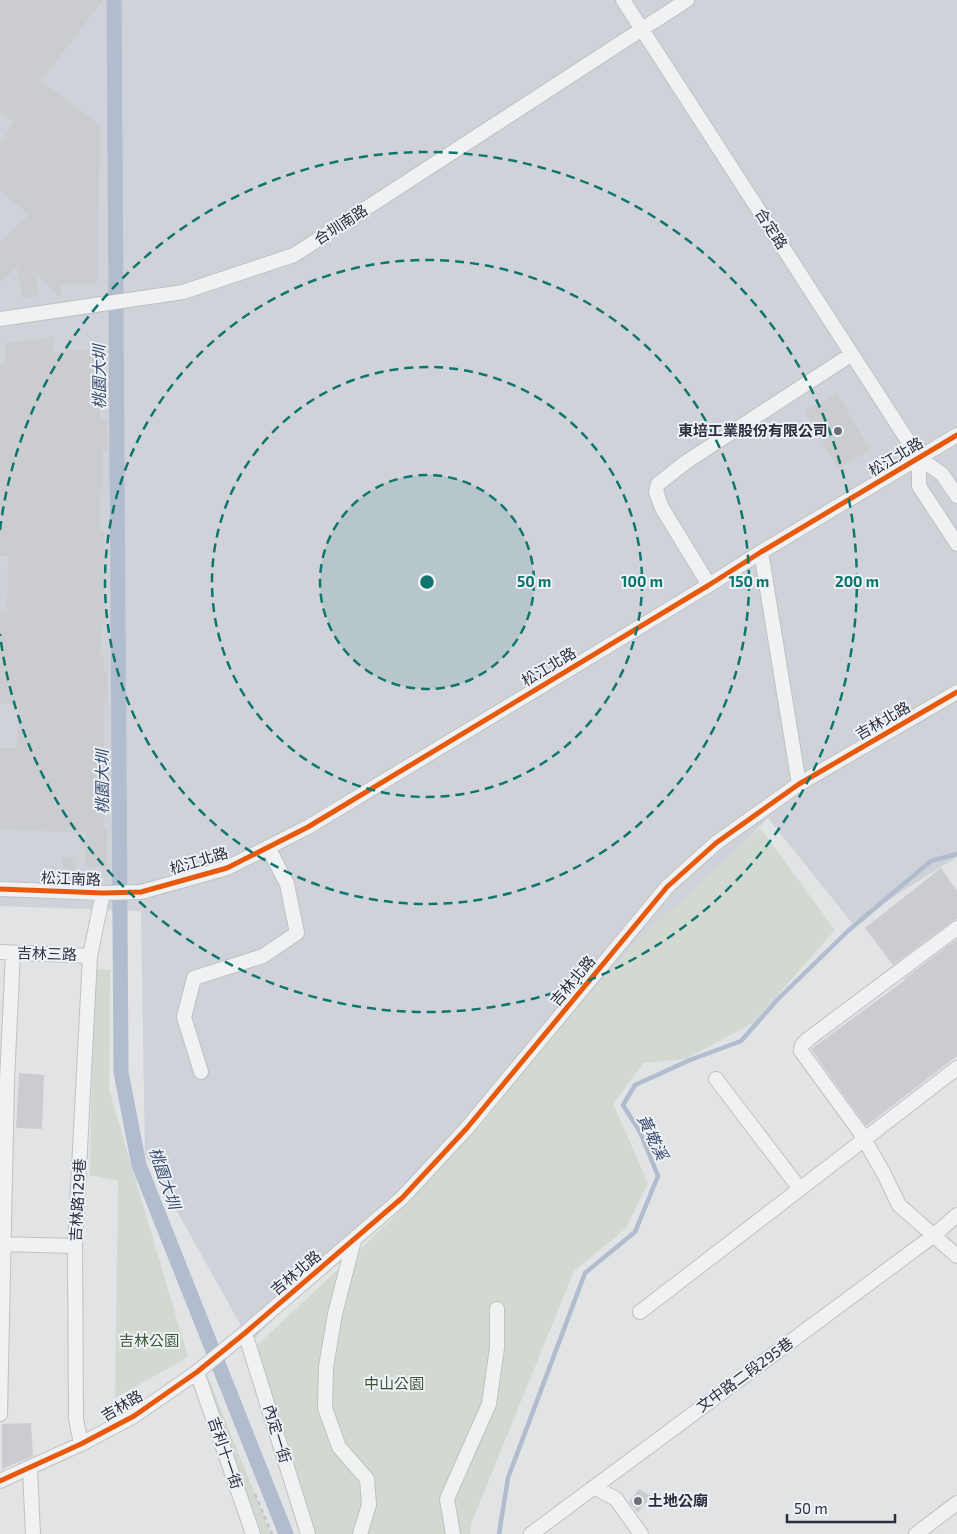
<svg xmlns="http://www.w3.org/2000/svg" width="957" height="1534" font-family="'Exo 2','Noto Sans TC',sans-serif">
  <style>
    .built { fill: #cfd2d8 }
    .green { fill: #d1d9d1 }
    .lines { fill: none; stroke-linecap: round; stroke-linejoin: round }
    .stream { stroke: #b1bdce; stroke-width: 4.5 }
    .canal { stroke: #b1bdce; stroke-width: 15 }
    .building { fill: #cbcccf }
    .minor-casing { stroke: #bfc1c3; stroke-width: 16 }
    .path { stroke: #c2c4c9; stroke-width: 2.5; stroke-dasharray: 4 4; stroke-linecap: butt }
    .minor { stroke: #f0f1f2; stroke-width: 14 }
    .cycleway-casing { stroke: #eef1f5; stroke-width: 8 }
    .cycleway { stroke: #e8590c; stroke-width: 5 }
    .ring { fill: none; stroke: #0f766e; stroke-width: 2.5; stroke-dasharray: 9 6 }
    .poi-dot { fill: #696e78; stroke: #eef1f5; stroke-width: 2 }
    .labels { text-anchor: middle; stroke-width: 4; stroke-linejoin: round; paint-order: stroke }
    .street-label { font-size: 15px; fill: #292f3d; stroke: #eef1f5 }
    .poi-label { font-size: 15px; font-weight: bold; fill: #292f3d; stroke: #eef1f5; text-anchor: end }
    .park-label { font-size: 15px; fill: #3b5738; stroke: #eef1f5 }
    .water-label { font-size: 16px; font-style: italic; fill: #374b6d; stroke: #eef1f5 }
    .centre { fill: #0f766e; stroke: #eef1f5; stroke-width: 2.5 }
    .ring-label { font-size: 15px; text-anchor: middle; font-weight: bold; fill: #0f766e; stroke: #eef1f5; stroke-width: 4; stroke-linejoin: round; paint-order: stroke }
  </style>
  <rect width="100%" height="100%" fill="#e1e3e5"/>
  <!-- built -->
  <path class="built" d="M0,0H957V857L852,923L768,818L243,1350L245,1333L145,1154L141,911L0,906Z"/>
  <!-- green -->
  <path class="green" d="M760,828L835,930L753,1023L686,1059L643,1063L613,1104L648,1183L626,1228L574,1271L471,1524L470,1534H316L253,1349L393,1218L634,944Z
    M94,969L110,970L109,1090L188,1357L115,1398L118,1181L90,1175Z
    M207,1375L271,1534H260L197,1381Z"/>
  <g class="lines">
    <!-- stream -->
    <path class="stream" d="M499,1534L508,1478L585,1273L635,1232L658,1176L640,1132L623,1105L635,1085L690,1060L741,1041L777,1000L849,930L931,861L957,854"/>
    <!-- canal -->
    <path class="canal" d="M114,0L121,1072L139,1165L286,1534"/>
  </g>
  <!-- building -->
  <path class="building" d="M0,0H103L41,81L100,125L97,285L61,284L60,298L36,272L38,296L22,298L17,267L0,283V243L29,215L0,190V145L13,121L0,112Z
    M53,337V353L97,348L100,420L107,419L108,451H102L103,491L100,489V530H104L105,622H102L100,656H104V671H107V702H104V829H107V867L85,866L86,833L0,829V748H17L18,705L0,703V612L7,613L8,556H0V365H5V343Z
    M837,393L870,450L838,469L805,412Z
    M63,857L76,858L75,869L62,868Z
    M941,868L957,891V919L952,921L893,965L865,928Z
    M957,939V1056L866,1126L811,1049L905,980L904,979Z
    M19,1073L44,1075L42,1129L16,1128Z
    M31,1423L33,1456L2,1469V1424Z
    M639,1489L651,1496L638,1513L629,1502Z"/>
  <g class="lines">
    <!-- minor casing -->
    <g class="minor-casing">
      <path id="minor" d="M623,0L919,458L942,474L957,496
        M0,319L183,292L294,255L687,0
        M919,458V486L957,544
        M761,552L799,784
        M709,585L662,508L656,492L658,484L686,462L852,354
        M0,889L103,893L141,892L227,868L308,827L709,585L761,552L957,435
        M957,928L807,1040L802,1045L801,1051L860,1132L884,1174L899,1205L957,1256
        M0,952L90,956L103,893
        M201,1072L184,1017L194,978L263,956L297,933L287,884L268,847
        M716,1079L800,1189
        M354,1240L335,1314L326,1367L325,1408L339,1447L367,1479L369,1505L360,1534
        M0,1244L75,1246
        M640,1312L957,1068
        M245,1333L308,1534
        M197,1372L253,1534
        M0,1414L7,1081L13,953
        M81,1444L76,1419L75,1246L90,956
        M30,1469L33,1534
        M0,1481L81,1444L134,1416L197,1372L245,1333L402,1198L467,1128L667,887L716,843L799,784L957,692
        M594,1487L616,1499L641,1534
        M453,1534L447,1499L489,1404L497,1348V1309
        M531,1534L933,1236L957,1215
        M916,1534L957,1503"/>
    </g>
    <!-- path -->
    <path class="path" d="M255,1494L272,1534"/>
    <!-- minor -->
    <use href="#minor" class="minor"/>
    <!-- cycleway casing -->
    <g class="cycleway-casing">
      <path id="cycleway" d="M0,889L103,893L141,892L227,868L308,827L709,585L761,552L957,435
        M0,1481L81,1444L134,1416L197,1372L245,1333L402,1198L467,1128L667,887L716,843L799,784L957,692"/>
    </g>
    <!-- cycleway -->
    <use href="#cycleway" class="cycleway"/>
  </g>
  <!-- distance rings -->
  <circle cx="427" cy="582" r="107" fill="#0f766e" fill-opacity=".12"/>
  <g class="ring">
    <circle cx="427" cy="582" r="107"/>
    <circle cx="427" cy="582" r="215"/>
    <circle cx="427" cy="582" r="322"/>
    <path d="M0 530A430 430 0 1 1 0 634"/>
  </g>
  <!-- markers -->
  <g class="poi-dot">
    <circle cx="838" cy="431" r="5"/>
    <circle cx="638" cy="1501" r="5"/>
  </g>
  <g class="labels">
    <!-- street labels -->
    <g class="street-label">
      <text transform="translate(341 225) rotate(-33)" y="5">合圳南路</text>
      <text transform="translate(771 229) rotate(57)" y="5">合定路</text>
      <text transform="translate(896 457) rotate(-31)" y="5">松江北路</text>
      <text transform="translate(549 667) rotate(-31)" y="5">松江北路</text>
      <text transform="translate(883 721) rotate(-30)" y="5">吉林北路</text>
      <text transform="translate(199 861) rotate(-17)" y="5">松江北路</text>
      <text transform="translate(71 879) rotate(2)" y="5">松江南路</text>
      <text transform="translate(47 954) rotate(2)" y="5">吉林三路</text>
      <text transform="translate(573 981) rotate(-50)" y="5">吉林北路</text>
      <text transform="translate(78 1200) rotate(-87)" y="5">吉林路129巷</text>
      <text transform="translate(296 1273) rotate(-40)" y="5">吉林北路</text>
      <text transform="translate(745 1375) rotate(-36)" y="5">文中路二段295巷</text>
      <text transform="translate(122 1406) rotate(-31)" y="5">吉林路</text>
      <text transform="translate(277 1434) rotate(73)" y="5">內定一街</text>
      <text transform="translate(225 1453) rotate(71)" y="5">吉利十一街</text>
    </g>
    <!-- poi labels -->
    <g class="poi-label">
      <text x="828" y="436">東培工業股份有限公司</text>
      <text x="648" y="1506" text-anchor="start">土地公廟</text>
    </g>
    <!-- park labels -->
    <g class="park-label">
      <text x="149" y="1346">吉林公園</text>
      <text x="394" y="1389">中山公園</text>
    </g>
    <!-- water labels -->
    <g class="water-label">
      <text transform="translate(99 377) rotate(-90)" y="6">桃園大圳</text>
      <text transform="translate(102 782) rotate(-90)" y="6">桃園大圳</text>
      <text transform="translate(653 1137) rotate(64)" y="6">黃墘溪</text>
      <text transform="translate(165 1178) rotate(71)" y="6">桃園大圳</text>
    </g>
  </g>
  <circle cx="427" cy="582" r="8" class="centre"/>
  <g class="ring-label">
    <text x="534" y="587">50 m</text>
    <text x="642" y="587">100 m</text>
    <text x="749" y="587">150 m</text>
    <text x="857" y="587">200 m</text>
  </g>
  <!-- scale -->
  <path d="M787 1514v8h108v-8" fill="none" stroke="#292f3d" stroke-width="2.5"/>
  <text x="794" y="1514" font-size="15" fill="#292f3d" stroke="#eef1f5" stroke-width="4" paint-order="stroke">50 m</text>
</svg>
